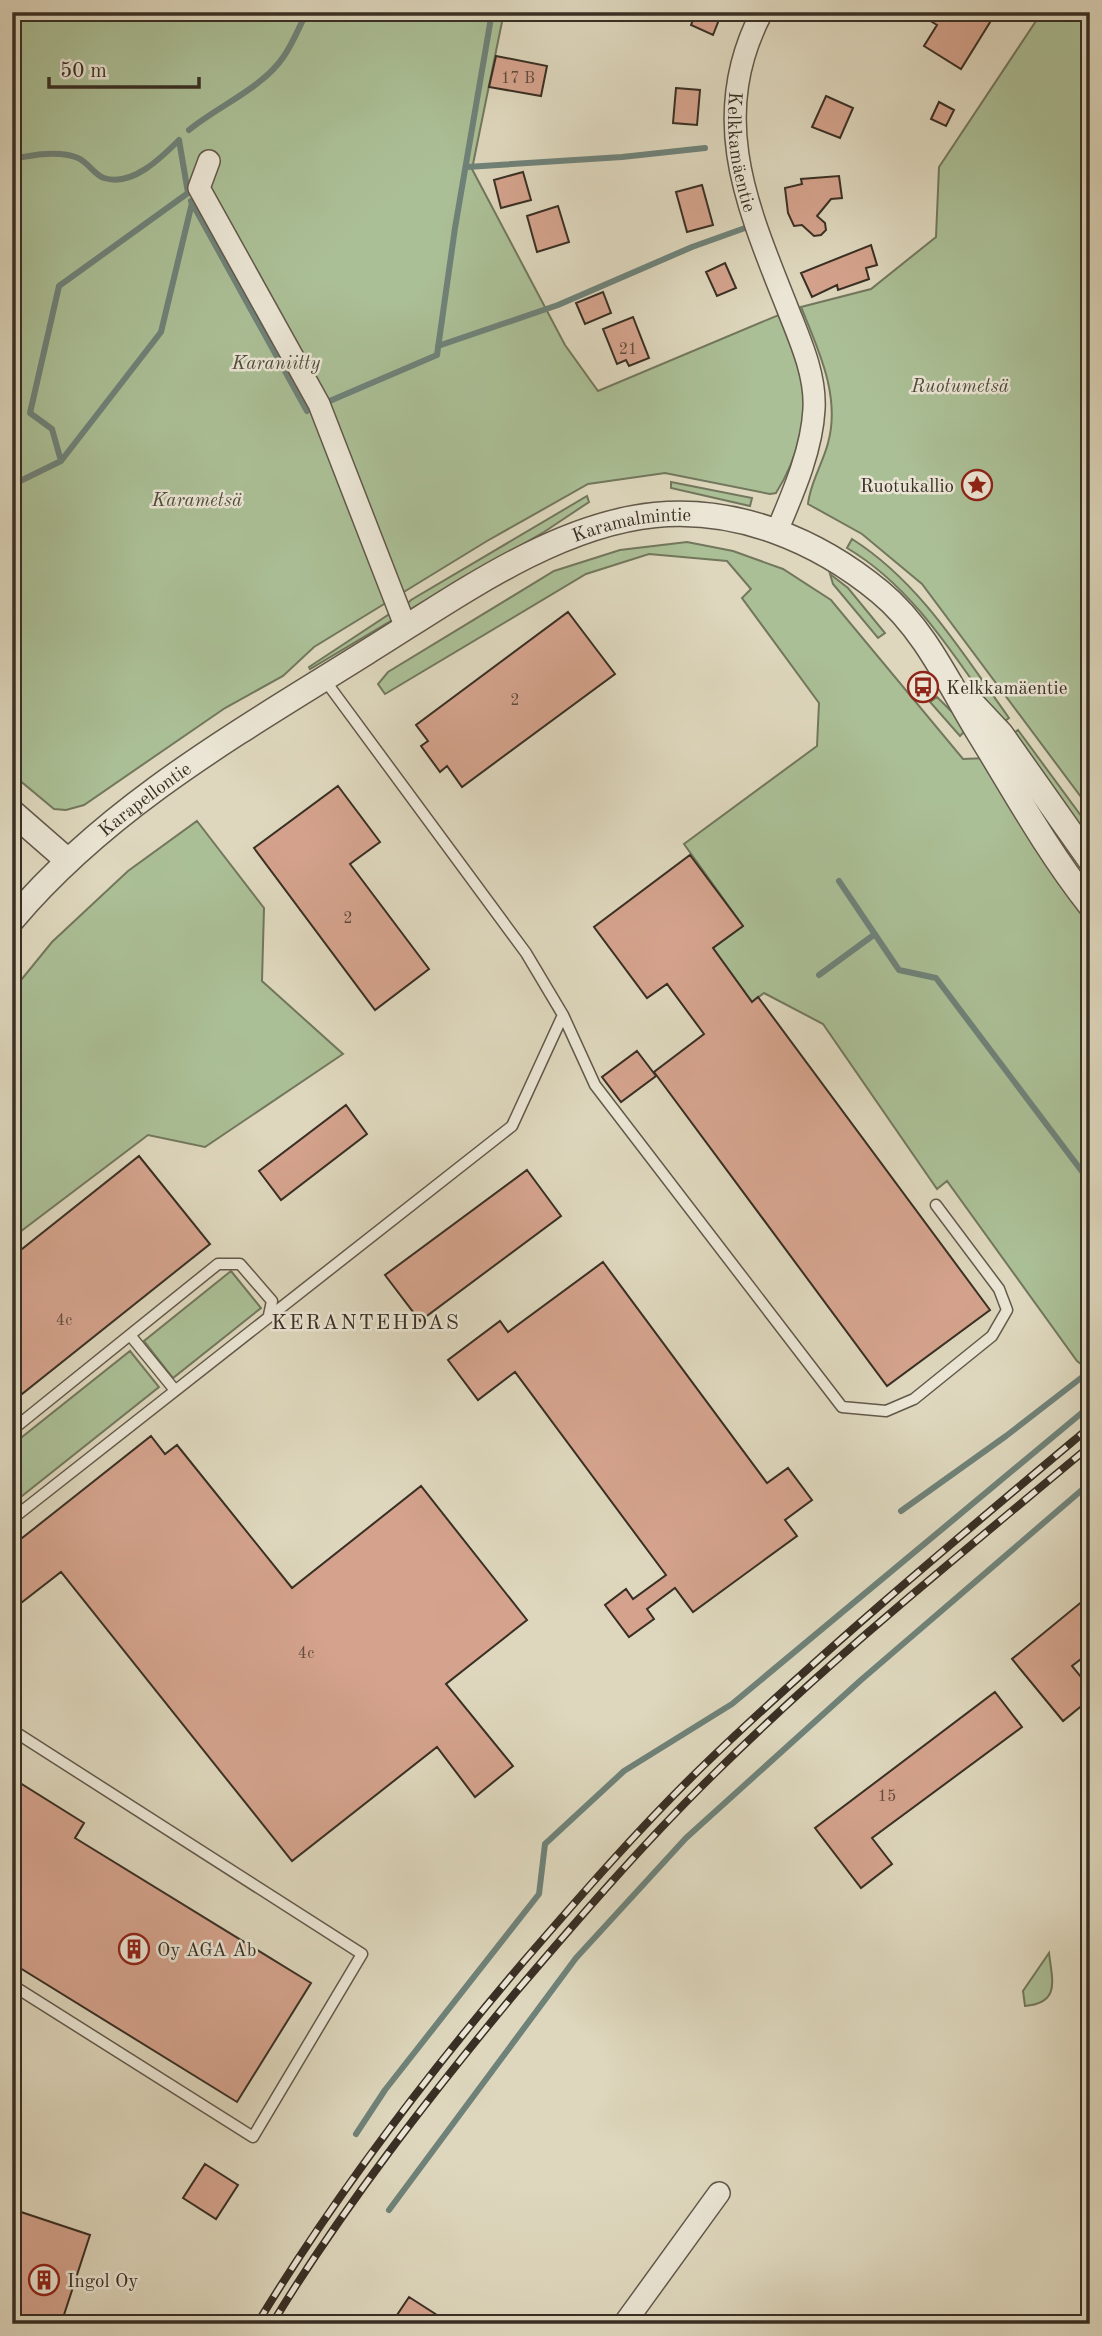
<svg xmlns="http://www.w3.org/2000/svg" width="1102" height="2336" font-family="'Old Standard TT',serif">
  <style>
    .green { fill: #abbf96; stroke: #72775d; stroke-width: 2 }
    .lines { fill: none; stroke-linecap: round; stroke-linejoin: round }
    .stream { stroke: #6f8279; stroke-width: 6 }
    .building { fill: #d5a38d; stroke: #392f24; stroke-width: 2 }
    .service-casing { stroke: #62594a; stroke-width: 13 }
    .minor-casing { stroke: #62594a; stroke-width: 24 }
    .tertiary-casing { stroke: #62594a; stroke-width: 27 }
    .service { stroke: #eae5d4; stroke-width: 10 }
    .minor { stroke: #eae5d4; stroke-width: 21 }
    .tertiary { stroke: #eae5d4; stroke-width: 24 }
    .rail-casing { stroke: #392f24; stroke-width: 8 }
    .rail { stroke: #eae5d4; stroke-width: 5; stroke-dasharray: 16; stroke-linecap: butt }
    .labels { text-anchor: middle; stroke-width: 5; stroke-linejoin: round; paint-order: stroke }
    .number-label { font-size: 16px; fill: #604c3e }
    .street-label { font-size: 19px; fill: #392f24; stroke: #eae5d4 }
    .park-label { font-size: 19px; font-style: italic; fill: #504c3b; stroke: #eae5d4 }
    .poi-label { font-size: 19px; fill: #392f24; stroke: #eae5d4; text-anchor: start }
    .neighbourhood-label { font-size: 21px; letter-spacing: 2px; fill: #392f24; stroke: #eae5d4 }
  </style>
  <rect width="100%" height="100%" fill="#ded7bd"/>
  <filter id="stains"><feTurbulence type="fractalNoise" baseFrequency=".00286" numOctaves="4"/><feColorMatrix values="0 0 0 0 .2 0 0 0 0 .09 0 0 0 0 .02 0 0 0 .5 -.17"/></filter>
  <radialGradient id="worn" r=".72"><stop offset=".6" stop-color="#630" stop-opacity="0"/><stop offset="1" stop-color="#630" stop-opacity=".3"/></radialGradient>
  <!-- green -->
  <path class="green" d="M12,12H504L472,169L565,345L598,391L781,314C788,333 796,352 801,371C811,411 797,460 776,493L770,494L665,473L588,484L487,541L314,647L283,676L225,708L84,805L66,810L54,809L12,774Z
    M1042,12H1090V809L922,584L862,534L808,504C810,483 823,463 828,443C841,396 818,349 801,307L871,289L936,237L939,167Z
    M671,482L752,498L750,506L671,488Z
    M587,496L589,502L544,532L409,610L407,604L411,600Z
    M852,539C920,582 963,654 1009,718L1002,723C957,661 915,588 847,548Z
    M687,542L733,551L783,569L831,600L963,759L987,758L1090,916V1371L1077,1361L947,1181L937,1189L823,1024L764,993L752,1002L713,948L743,926L684,844L817,746L819,703L742,598L751,589L727,561L649,554L586,574L385,694L378,684L388,672L554,571L620,550Z
    M830,574L848,588L885,633L878,638L833,584Z
    M391,613L394,619L310,669L309,667Z
    M937,697L968,728L960,736L930,702Z
    M1018,730L1090,828V844L1011,735Z
    M197,821L264,908L262,981L343,1054L205,1147L148,1135L12,1238V991L52,942L128,871Z
    M231,1271L261,1308L173,1378L144,1341Z
    M130,1351L159,1387L12,1504V1445Z
    M1049,1953C1052,1980 1061,2003 1025,2006L1023,1991Z"/>
  <g class="lines">
    <!-- stream -->
    <path class="stream" d="M189,130C218,106 263,88 284,56C293,43 299,27 307,12
      M12,159C32,155 59,150 78,158C88,162 94,175 104,178C132,187 161,158 179,140
      M467,167L622,157L705,148
      M191,201L307,411
      M438,346L558,305L692,247L745,228
      M325,403L437,355L455,228L492,12
      M61,461L161,332L192,203
      M12,485L61,461L52,429L30,413L59,286L188,193L179,140
      M839,881L899,970L936,978L1090,1182
      M819,975L875,934
      M901,1511L1006,1436L1090,1371
      M356,2134L385,2090L539,1894L545,1844L624,1771L732,1704L1090,1406
      M389,2210L576,1958L686,1838L861,1680L1090,1483"/>
  </g>
  <!-- building -->
  <path class="building" d="M696,12H722L713,35L691,25Z
    M916,12H982L992,19L961,69L924,46L937,25Z
    M496,56L547,66L541,96L489,87Z
    M676,88L700,90L697,125L673,123Z
    M826,96L853,108L840,138L812,127Z
    M939,102L954,110L946,126L931,119Z
    M523,172L531,200L501,208L494,180Z
    M839,176L842,198L831,199L817,216L825,223L826,230L821,235L814,236L802,225L794,226L788,213L785,188L802,184L801,179Z
    M702,185L713,225L687,232L676,192Z
    M558,206L569,242L537,252L527,216Z
    M871,245L877,265L866,268L869,279L838,290L837,285L812,297L801,273Z
    M725,263L736,288L717,296L706,272Z
    M603,292L611,313L585,324L576,303Z
    M633,317L649,358L629,366L626,360L617,364L603,329Z
    M568,612L615,674L462,787L447,766L440,772L421,746L428,741L416,725Z
    M338,786L380,842L350,864L429,969L375,1010L254,848Z
    M690,855L743,926L713,948L752,1002L758,997L990,1310L887,1386L654,1072L704,1034L667,984L647,998L594,927Z
    M637,1051L656,1076L621,1102L602,1077Z
    M346,1105L367,1134L281,1200L259,1171Z
    M139,1156L210,1244L22,1394L12,1381V1257Z
    M527,1170L561,1216L420,1321L385,1275Z
    M603,1262L767,1483L788,1468L812,1500L785,1520L797,1536L693,1612L675,1588L647,1609L654,1619L629,1637L605,1605L626,1589L633,1599L666,1575L515,1372L478,1400L448,1360L500,1321L508,1332Z
    M151,1436L165,1454L177,1445L292,1588L421,1486L527,1620L446,1684L513,1766L475,1797L437,1747L292,1861L61,1572L12,1610V1546Z
    M1090,1595V1652L1072,1666L1090,1688V1699L1063,1721L1012,1659Z
    M995,1692L1022,1727L872,1838L892,1864L861,1888L815,1828Z
    M12,1778L84,1823L75,1838L311,1983L237,2102L12,1963V1936L19,1925L12,1921Z
    M205,2164L238,2185L216,2219L183,2198Z
    M12,2209L90,2235L61,2324H12Z
    M409,2297L451,2324H391Z"/>
  <g class="lines">
    <!-- service casing -->
    <g class="service-casing">
      <path id="service" d="M324,679L526,953L563,1015L595,1085L842,1407L886,1411L914,1399L992,1336L1007,1310L999,1289L936,1205
        M130,1335L174,1389
        M12,1430L218,1264H240L272,1301L269,1315
        M12,1519L512,1126L563,1015
        M12,1730L362,1954L253,2137L12,1985"/>
    </g>
    <!-- minor casing -->
    <g class="minor-casing">
      <g id="minor">
        <path id="s1" d="M762,12C707,117 747,206 787,307C799,338 816,374 814,409C812,450 793,493 777,531"/>
        <path d="M209,161L199,188L319,404L406,628"/>
        <path d="M624,2324L719,2193"/>
      </g>
    </g>
    <!-- tertiary casing -->
    <g class="tertiary-casing">
      <g id="tertiary">
        <path d="M970,701L1001,734L1090,860"/>
        <path d="M12,812L67,860"/>
        <path id="s2" d="M12,920C109,805 241,731 367,652C453,599 553,525 655,515C737,507 817,540 880,592C925,629 950,686 980,735C1015,792 1048,852 1090,905"/>
      </g>
    </g>
    <!-- service -->
    <use href="#service" class="service"/>
    <!-- minor -->
    <use href="#minor" class="minor"/>
    <!-- tertiary -->
    <use href="#tertiary" class="tertiary"/>
    <!-- rail casing -->
    <g class="rail-casing">
      <path id="rail" d="M257,2324C335,2195 427,2075 524,1961C582,1894 640,1827 704,1765C827,1647 959,1537 1090,1427
        M272,2324C343,2207 429,2097 516,1992C579,1918 642,1845 711,1777C830,1659 962,1553 1090,1446"/>
    </g>
    <!-- rail -->
    <use href="#rail" class="rail"/>
  </g>
  <!-- icons -->
  <defs>
    <g id="sight-ring" transform="scale(1.575)"><circle r="9.5" fill="#eae5d4" stroke="#8f2418" stroke-width="1.5"/><path d="M0-6L1.8-2.2L6-1.7L2.9 1.2L3.7 5.4L0 3.3L-3.7 5.4L-2.9 1.2L-6-1.7L-1.8-2.2Z" fill="#8f2418"/></g>
    <g id="bus-ring" transform="scale(1.575)"><circle r="9.5" fill="#eae5d4" stroke="#8f2418" stroke-width="1.5"/><path d="M-5-6H5V4H4V6H2V4H-2V6H-4V4H-5ZM-3.5-4V0h7V-4ZM-3.5 1.2v1.5H-2V1.2ZM2 1.2v1.5H3.5V1.2Z" fill="#8f2418"/></g>
    <g id="building-ring" transform="scale(1.575)"><circle r="9.5" fill="#eae5d4" stroke="#8f2418" stroke-width="1.5"/><path d="M-4-6H4V6H1V3H-1V6H-4ZM-2.5-4.3h1.7v1.8h-1.7ZM.8-4.3h1.7v1.8H.8ZM-2.5-1h1.7V.8h-1.7ZM.8-1h1.7V.8H.8Z" fill="#8f2418"/></g>
  </defs>
  <g fill-rule="evenodd">
    <use href="#sight-ring" x="977" y="485"/>
    <use href="#bus-ring" x="923" y="687"/>
    <use href="#building-ring" x="134" y="1949"/>
    <use href="#building-ring" x="44" y="2280"/>
  </g>
  <g class="labels">
    <!-- number labels -->
    <g class="number-label">
      <text x="518" y="83">17 B</text>
      <text x="628" y="354">21</text>
      <text x="515" y="705">2</text>
      <text x="348" y="923">2</text>
      <text x="64" y="1325">4c</text>
      <text x="306" y="1658">4c</text>
      <text x="887" y="1801">15</text>
    </g>
    <!-- street labels -->
    <g class="street-label">
      <text dy="7" stroke="none"><textPath href="#s1" startOffset="145">Kelkkamäentie</textPath></text>
      <text dy="7" stroke="none"><textPath href="#s2" startOffset="744">Karamalmintie</textPath></text>
      <text dy="7" stroke="none"><textPath href="#s2" startOffset="180">Karapellontie</textPath></text>
    </g>
    <!-- park labels -->
    <g class="park-label">
      <text x="276" y="369">Karaniitty</text>
      <text x="960" y="392">Ruotumetsä</text>
      <text x="197" y="506">Karametsä</text>
    </g>
    <!-- poi labels -->
    <g class="poi-label">
      <text x="954" y="492" text-anchor="end">Ruotukallio</text>
      <text x="946" y="694">Kelkkamäentie</text>
      <text x="157" y="1956">Oy AGA Ab</text>
      <text x="67" y="2287">Ingol Oy</text>
    </g>
    <!-- neighbourhood labels -->
    <g class="neighbourhood-label">
      <text x="366" y="1329">KERANTEHDAS</text>
    </g>
  </g>
  <!-- margin -->
  <rect width="1102" height="2336" fill="none" stroke="#ded7bd" stroke-width="42"/>
  <rect x="14" y="14" width="1074" height="2308" fill="none" stroke="#392f24" stroke-width="3.5"/>
  <rect x="21" y="21" width="1060" height="2294" fill="none" stroke="#392f24" stroke-width="2"/>
  <!-- scale -->
  <path d="M49 77v10h150v-10" fill="none" stroke="#392f24" stroke-width="3.5"/>
  <text x="60" y="77" font-size="21" fill="#392f24" stroke="#eae5d4" stroke-width="5" paint-order="stroke">50 m</text>
  <rect width="100%" height="100%" filter="url(#stains)"/>
  <rect width="100%" height="100%" fill="url(#worn)"/>
</svg>
